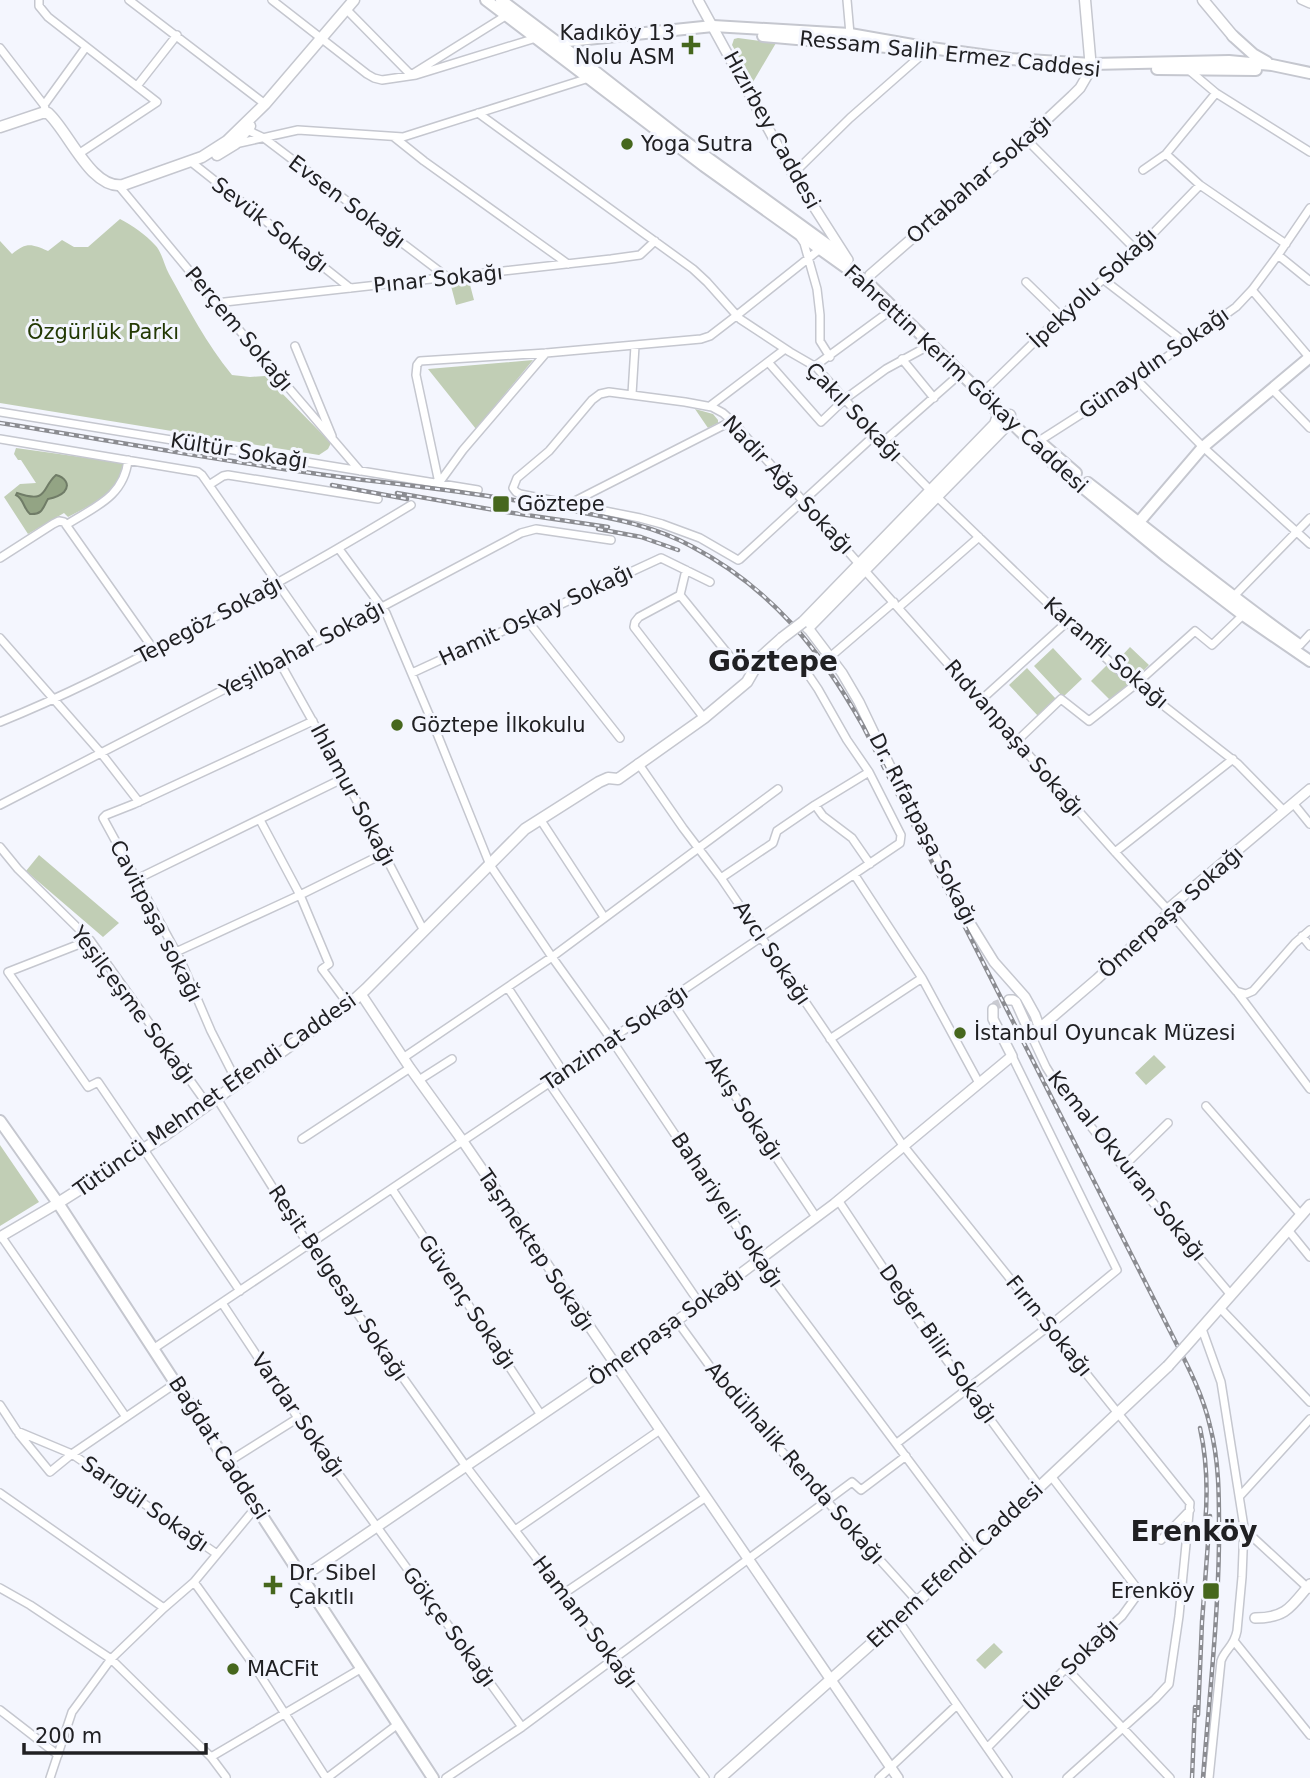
<svg xmlns="http://www.w3.org/2000/svg" width="1310" height="1778" font-family="'DejaVu Sans',sans-serif">
  <style>
    .green { fill: #c1ceb5 }
    .water { fill: #93a484; stroke: #707c67; stroke-width: 2 }
    .lines { fill: none; stroke-linecap: round; stroke-linejoin: round }
    .tertiary-tunnel { stroke: #cacbd2; stroke-width: 9; stroke-dasharray: 9 4.5; stroke-linecap: butt }
    .minor-casing { stroke: #c5c7cf; stroke-width: 10 }
    .tertiary-casing { stroke: #c5c7cf; stroke-width: 12 }
    .secondary-casing { stroke: #c5c7cf; stroke-width: 13 }
    .primary-casing { stroke: #c5c7cf; stroke-width: 14 }
    .minor { stroke: #fff; stroke-width: 7 }
    .tertiary { stroke: #fff; stroke-width: 9 }
    .secondary { stroke: #fff; stroke-width: 10 }
    .primary { stroke: #fff; stroke-width: 10 }
    .rail-casing { stroke: #8b8c91; stroke-width: 4.5 }
    .rail { stroke: #f4f6fe; stroke-width: 2; stroke-dasharray: 5; stroke-linecap: butt }
    .secondary-bridge-casing { stroke: #c5c7cf; stroke-width: 13; stroke-linecap: butt }
    .secondary-bridge { stroke: #fff; stroke-width: 10 }
    .poi-dot { fill: #46671d; stroke: #f4f6fe; stroke-width: 2.5 }
    .labels { text-anchor: middle; stroke-width: 6; stroke-linejoin: round; paint-order: stroke }
    .poi-label { font-size: 21px; fill: #202023; stroke: #f4f6fe; text-anchor: start }
    .street-label { font-size: 21px; fill: #202023; stroke: #f4f6fe }
    .park-label { font-size: 21px; fill: #233904; stroke: #f4f6fe }
    .district-label { font-size: 28px; font-weight: bold; fill: #202023; stroke: #f4f6fe }
  </style>
  <rect width="100%" height="100%" fill="#f4f6fe"/>
  <!-- green -->
  <path class="green" d="M738,38L776,43L753,82L732,45L734,39Z
    M120,219C132,225 146,235 155,245C162,252 164,265 169,274C189,310 206,343 232,375L250,377L265,376L331,443L328,449L319,455L0,403V241L12,254C27,242 31,244 48,251L62,240L74,247H88Z
    M469,281L474,300L456,305L451,286Z
    M533,360L476,429L428,369Z
    M695,409L713,414L718,420V423L708,428Z
    M16,448L124,463L126,471L110,495L68,517L64,513L28,534L4,497L20,484L36,483L21,460H18L14,454Z
    M1130,647L1149,665L1136,678L1117,661Z
    M1053,648L1082,679L1063,697L1034,666Z
    M1108,664L1130,684L1110,700L1091,681Z
    M1027,668L1056,699L1038,716L1009,685Z
    M39,855L119,923L103,937L26,871Z
    M1154,1055L1166,1067L1146,1085L1135,1073Z
    M0,1145L39,1202L0,1226Z
    M486,1180L507,1209L500,1213L480,1184Z
    M994,1643L1003,1652L985,1669L976,1660Z"/>
  <!-- water -->
  <path class="water" d="M56,475C64,477 71,484 64,492C60,496 53,498 48,499C43,507 43,515 30,514C23,508 24,499 16,495L17,493C49,504 41,488 56,475Z"/>
  <g class="lines">
    <!-- tertiary-tunnel -->
    <path class="tertiary-tunnel" d="M993,1009L996,1005L1009,1000"/>
    <!-- minor casing -->
    <g class="minor-casing">
      <path id="minor" d="M39,0V6L48,17L157,102L80,153
        M129,0L265,104
        M272,0L367,74L374,78L382,80L416,75L536,38
        M847,0L850,34
        M1301,0L1310,4
        M346,9L411,75L507,15
        M0,48L44,105L46,112
        M1190,71L1216,93L1310,152
        M137,86L177,35
        M1216,93L1166,154L1200,185L1286,244
        M44,105L86,47
        M478,113L693,269L707,282L740,319L790,352L816,367L883,442L931,491L1067,622L1122,673L1238,764L1284,811
        M245,129L264,138L447,277
        M394,137L424,161L568,264
        M1026,139L1136,250
        M235,144L298,130L403,137L589,78
        M190,161L350,288
        M1143,170L1166,154
        M793,174L850,118L925,52
        M119,186L216,303L360,471
        M800,237L804,243L817,289L820,315V341L830,357
        M1278,255L1310,281
        M1104,280L1187,344
        M1026,282L1061,316
        M1252,290L1309,357
        M216,303L611,259L640,255L655,241
        M295,346L332,436
        M902,359L934,398
        M768,362L821,422L845,399L886,369L930,345
        M815,366L894,308
        M1136,379L1203,447L1310,544
        M1272,389L1310,428
        M985,390L1061,316L1139,248L1200,185
        M632,394L635,346
        M710,406L785,349
        M0,412L478,490
        M876,434L740,559L738,560L700,538L662,524L640,518L520,494L516,492L513,488L517,478L549,451L592,400L600,394L609,392L685,402L712,407L723,413L732,421L1115,852L1170,912L1236,991L1246,994L1253,991L1295,943L1310,930
        M0,439L198,472L202,475L209,485L223,476L228,475L378,499
        M1039,441L1136,379L1236,307L1252,290L1278,255L1310,208
        M883,442L960,374
        M439,483L416,375L417,365L420,361L546,353L701,339L710,336L736,316L820,249
        M439,483L463,450L546,353
        M209,485L318,641
        M571,503L732,421
        M66,525C94,507 124,497 128,460
        M339,549L386,613L436,731L490,865L552,957L611,1039L759,1260L974,1548
        M0,558L53,524L59,521L64,522L154,650
        M686,570L680,595L639,617L635,622L634,627L704,718
        M680,595L736,664L747,665L760,657
        M1234,596L1310,518
        M899,607L979,537
        M527,620L620,738
        M0,638L101,753L139,802
        M1300,645L1310,634
        M830,657L894,602
        M279,661L351,790L424,931
        M412,673L661,558L710,582
        M981,700L1067,622
        M0,722C70,694 136,660 202,624C273,586 342,547 411,505
        M1017,741L1061,699L1089,721L1136,684L1195,631L1212,645L1243,615
        M638,763L683,828L721,878L902,1144L1190,1503L1179,1616L1169,1684L1155,1699L1067,1778
        M1293,803L1310,824
        M0,805L318,641L521,533L536,529L611,540
        M815,805L823,816L852,838L870,864
        M540,819L604,917
        M260,820L300,895L329,964L322,969L348,1004
        M0,847L18,869L90,940L207,1104
        M1115,852L1233,759
        M854,874L922,978L979,1083
        M721,878L773,843L777,831L815,805L869,772
        M137,879L344,778
        M1302,936L1310,946
        M90,940L8,972L88,1087L98,1082L240,1291
        M176,952L300,895L385,853
        M508,988L564,1073
        M1237,992L1310,1089
        M671,1000L816,1217
        M1031,1035L1046,1067L1056,1083L1128,1173L1231,1295
        M830,1039L922,978
        M403,1058L552,957L778,789
        M419,1080L452,1059
        M237,1082L211,1031L181,961L103,818L106,815L134,804L313,721
        M549,1083L700,1304
        M216,1097L308,1244L465,1465L705,1778
        M1206,1106L1301,1215
        M302,1139L410,1068
        M1123,1167L1168,1123
        M392,1189L541,1415
        M838,1200L926,1332L1040,1487
        M1288,1230L1310,1257
        M1,1236L126,1417
        M222,1303L298,1418L522,1727
        M1220,1308L1310,1402
        M677,1321L730,1394L917,1601
        M1202,1329L1221,1382L1244,1527L1242,1577L1237,1631C1234,1647 1225,1649 1221,1661L1209,1778
        M153,1349L549,1083L611,1039L900,843L901,835L869,772L847,740L818,689L799,661
        M0,1405L17,1431L72,1454L217,1554
        M19,1434L50,1472L72,1454L176,1383
        M897,1443L1049,1326L1117,1270L1012,1056
        M228,1462L298,1418
        M0,1493L164,1608
        M1240,1496L1310,1419
        M515,1530L660,1430
        M1245,1530L1309,1589
        M1161,1540L1190,1510
        M194,1582L253,1664L326,1778
        M0,1588L30,1605L111,1659L211,1757L226,1777
        M563,1594L706,1497
        M898,1620L1008,1778
        M1234,1641L1310,1735
        M1066,1668L1170,1778
        M0,1710L58,1755
        M987,1748L1066,1668L1122,1616L1138,1594L1136,1587L1051,1476
        M211,1757L362,1668
        M50,1778L72,1712L111,1659L164,1608L194,1582L257,1506
        M327,1778L398,1724
        M446,1778L522,1727L852,1482L861,1490L906,1456
        M879,1778L957,1705"/>
    </g>
    <!-- tertiary casing -->
    <g class="tertiary-casing">
      <path id="tertiary" d="M698,0L793,174L848,260
        M872,286L868,280L870,275L1026,139L1072,96L1080,88L1091,69
        M808,628L842,673L859,702L917,823L968,920L994,962L1025,997L1035,1015L1040,1029
        M361,994L410,1068L462,1140L898,1778
        M1009,1000H1013L1016,1002L1031,1035L1035,1032L1097,979L1170,912L1169,908L1310,789
        M0,1237L58,1203
        M303,1577L615,1365L700,1304L834,1204L1012,1056L993,1019V1009
        M1255,1618C1286,1618 1291,1607 1310,1584"/>
    </g>
    <!-- secondary casing -->
    <g class="secondary-casing">
      <path id="secondary" d="M1085,0L1091,69
        M1203,0L1233,36
        M0,127L42,113H48C69,132 91,190 123,185L202,157L227,141L265,104L354,0
        M217,155L235,144L250,126
        M994,408L998,415L995,424L803,622L808,628L1010,422V415
        M58,1203L164,1136L354,1000L366,989L525,829L599,782L608,778L618,779L704,718L747,682L762,656L782,638
        M1185,1347L1310,1205
        M720,1778L898,1620L1168,1366"/>
    </g>
    <!-- primary casing -->
    <g class="primary-casing">
      <path id="primary" d="M486,0L704,166L869,284L1053,463L1166,556L1243,615L1310,661
        M501,0L578,58L679,137L843,256
        M763,36L887,47
        M1233,36L1253,54L1267,62
        M558,42L713,26L850,34L924,47L1010,59L1092,64L1229,61L1272,65L1310,73
        M1157,69L1256,70
        M1040,442L1076,473
        M1088,483C1158,537 1226,593 1298,644
        M1135,524L1139,522L1203,447L1310,357
        M0,1121L58,1203L433,1778"/>
    </g>
    <!-- minor -->
    <use href="#minor" class="minor"/>
    <!-- tertiary -->
    <use href="#tertiary" class="tertiary"/>
    <!-- secondary -->
    <use href="#secondary" class="secondary"/>
    <!-- primary -->
    <use href="#primary" class="primary"/>
    <!-- rail casing -->
    <g class="rail-casing">
      <path id="rail" d="M0,423C113,441 226,462 340,477C413,486 486,494 559,508C605,517 650,524 691,546C771,588 820,649 863,726L1168,1327C1184,1359 1202,1391 1210,1426C1220,1464 1219,1503 1219,1543C1218,1621 1209,1700 1203,1778
        M332,485L407,499
        M397,493L500,511L608,527
        M598,529L641,537L678,550
        M1200,1428C1207,1460 1208,1492 1205,1525
        M1198,1715L1202,1622L1210,1516
        M1192,1778L1195,1707"/>
    </g>
    <!-- rail -->
    <use href="#rail" class="rail"/>
    <!-- secondary-bridge casing -->
    <g class="secondary-bridge-casing">
      <path id="secondary-bridge" d="M782,638L803,622
        M1168,1366L1185,1347"/>
    </g>
    <!-- secondary-bridge -->
    <use href="#secondary-bridge" class="secondary-bridge"/>
  </g>
  <!-- markers -->
  <g class="poi-dot">
    <path d="M687.5 34.5h7v7h7v7h-7v7h-7v-7h-7v-7h7z"/>
    <circle cx="627" cy="144" r="7"/>
    <rect x="492" y="495" width="18" height="18" rx="3.5"/>
    <circle cx="397" cy="725" r="7"/>
    <circle cx="960" cy="1033" r="7"/>
    <path d="M269.5 1574.5h7v7h7v7h-7v7h-7v-7h-7v-7h7z"/>
    <rect x="1202" y="1582" width="18" height="18" rx="3.5"/>
    <circle cx="233" cy="1669" r="7"/>
  </g>
  <g class="labels">
    <!-- poi labels -->
    <g class="poi-label">
      <text x="675" y="40" text-anchor="end">Kadıköy 13<tspan x="675" dy="24">Nolu ASM</tspan></text>
      <text x="641" y="151">Yoga Sutra</text>
      <text x="517" y="511">Göztepe</text>
      <text x="411" y="732">Göztepe İlkokulu</text>
      <text x="974" y="1040">İstanbul Oyuncak Müzesi</text>
      <text x="289" y="1580">Dr. Sibel<tspan x="289" dy="24">Çakıtlı</tspan></text>
      <text x="1195" y="1598" text-anchor="end">Erenköy</text>
      <text x="247" y="1676">MACFit</text>
    </g>
    <!-- street labels -->
    <g class="street-label">
      <text transform="translate(950 54) rotate(6)" y="7">Ressam Salih Ermez Caddesi</text>
      <text transform="translate(772 130) rotate(61)" y="7">Hızırbey Caddesi</text>
      <text transform="translate(979 179) rotate(-41)" y="7">Ortabahar Sokağı</text>
      <text transform="translate(347 202) rotate(37)" y="7">Evsen Sokağı</text>
      <text transform="translate(270 225) rotate(38)" y="7">Sevük Sokağı</text>
      <text transform="translate(438 279) rotate(-6)" y="7">Pınar Sokağı</text>
      <text transform="translate(1093 288) rotate(-43)" y="7">İpekyolu Sokağı</text>
      <text transform="translate(239 329) rotate(50)" y="7">Perçem Sokağı</text>
      <text transform="translate(1154 363) rotate(-35)" y="7">Günaydın Sokağı</text>
      <text transform="translate(966 379) rotate(43)" y="7">Fahrettin Kerim Gökay Caddesi</text>
      <text transform="translate(854 412) rotate(46)" y="7">Çakıl Sokağı</text>
      <text transform="translate(239 451) rotate(9)" y="7">Kültür Sokağı</text>
      <text transform="translate(788 485) rotate(47)" y="7">Nadir Ağa Sokağı</text>
      <text transform="translate(536 615) rotate(-25)" y="7">Hamit Oskay Sokağı</text>
      <text transform="translate(209 620) rotate(-28)" y="7">Tepegöz Sokağı</text>
      <text transform="translate(302 649) rotate(-28)" y="7">Yeşilbahar Sokağı</text>
      <text transform="translate(1106 653) rotate(41)" y="7">Karanfil Sokağı</text>
      <text transform="translate(1014 738) rotate(49)" y="7">Rıdvanpaşa Sokağı</text>
      <text transform="translate(353 795) rotate(62)" y="7">Ihlamur Sokağı</text>
      <text transform="translate(923 829) rotate(63)" y="7">Dr. Rıfatpaşa Sokağı</text>
      <text transform="translate(1171 912) rotate(-42)" y="7">Ömerpaşa Sokağı</text>
      <text transform="translate(156 921) rotate(63)" y="7">Cavitpaşa sokağı</text>
      <text transform="translate(772 953) rotate(56)" y="7">Avcı Sokağı</text>
      <text transform="translate(133 1005) rotate(53)" y="7">Yeşilçeşme Sokağı</text>
      <text transform="translate(615 1038) rotate(-34)" y="7">Tanzimat Sokağı</text>
      <text transform="translate(215 1095) rotate(-35)" y="7">Tütüncü Mehmet Efendi Caddesi</text>
      <text transform="translate(744 1108) rotate(56)" y="7">Akış Sokağı</text>
      <text transform="translate(1127 1166) rotate(51)" y="7">Kemal Okvuran Sokağı</text>
      <text transform="translate(727 1210) rotate(56)" y="7">Bahariyeli Sokağı</text>
      <text transform="translate(536 1250) rotate(56)" y="7">Taşmektep Sokağı</text>
      <text transform="translate(338 1283) rotate(56)" y="7">Reşit Belgesay Sokağı</text>
      <text transform="translate(467 1302) rotate(56)" y="7">Güvenç Sokağı</text>
      <text transform="translate(1049 1326) rotate(51)" y="7">Fırın Sokağı</text>
      <text transform="translate(666 1327) rotate(-36)" y="7">Ömerpaşa Sokağı</text>
      <text transform="translate(938 1344) rotate(55)" y="7">Değer Bilir Sokağı</text>
      <text transform="translate(298 1415) rotate(55)" y="7">Vardar Sokağı</text>
      <text transform="translate(219 1448) rotate(57)" y="7">Bağdat Caddesi</text>
      <text transform="translate(795 1463) rotate(49)" y="7">Abdülhalik Renda Sokağı</text>
      <text transform="translate(145 1504) rotate(35)" y="7">Sarıgül Sokağı</text>
      <text transform="translate(955 1565) rotate(-43)" y="7">Ethem Efendi Caddesi</text>
      <text transform="translate(585 1622) rotate(53)" y="7">Hamam Sokağı</text>
      <text transform="translate(449 1627) rotate(54)" y="7">Gökçe Sokağı</text>
      <text transform="translate(1071 1665) rotate(-44)" y="7">Ülke Sokağı</text>
    </g>
    <!-- park labels -->
    <g class="park-label">
      <text x="103" y="339">Özgürlük Parkı</text>
    </g>
    <!-- district labels -->
    <g class="district-label">
      <text x="773" y="671">Göztepe</text>
      <text x="1194" y="1541">Erenköy</text>
    </g>
  </g>
  <!-- scale -->
  <path d="M24 1743v10h182v-10" fill="none" stroke="#202023" stroke-width="3.5"/>
  <text x="35" y="1743" font-size="21" fill="#202023" stroke="#f4f6fe" stroke-width="5" paint-order="stroke">200 m</text>
</svg>
